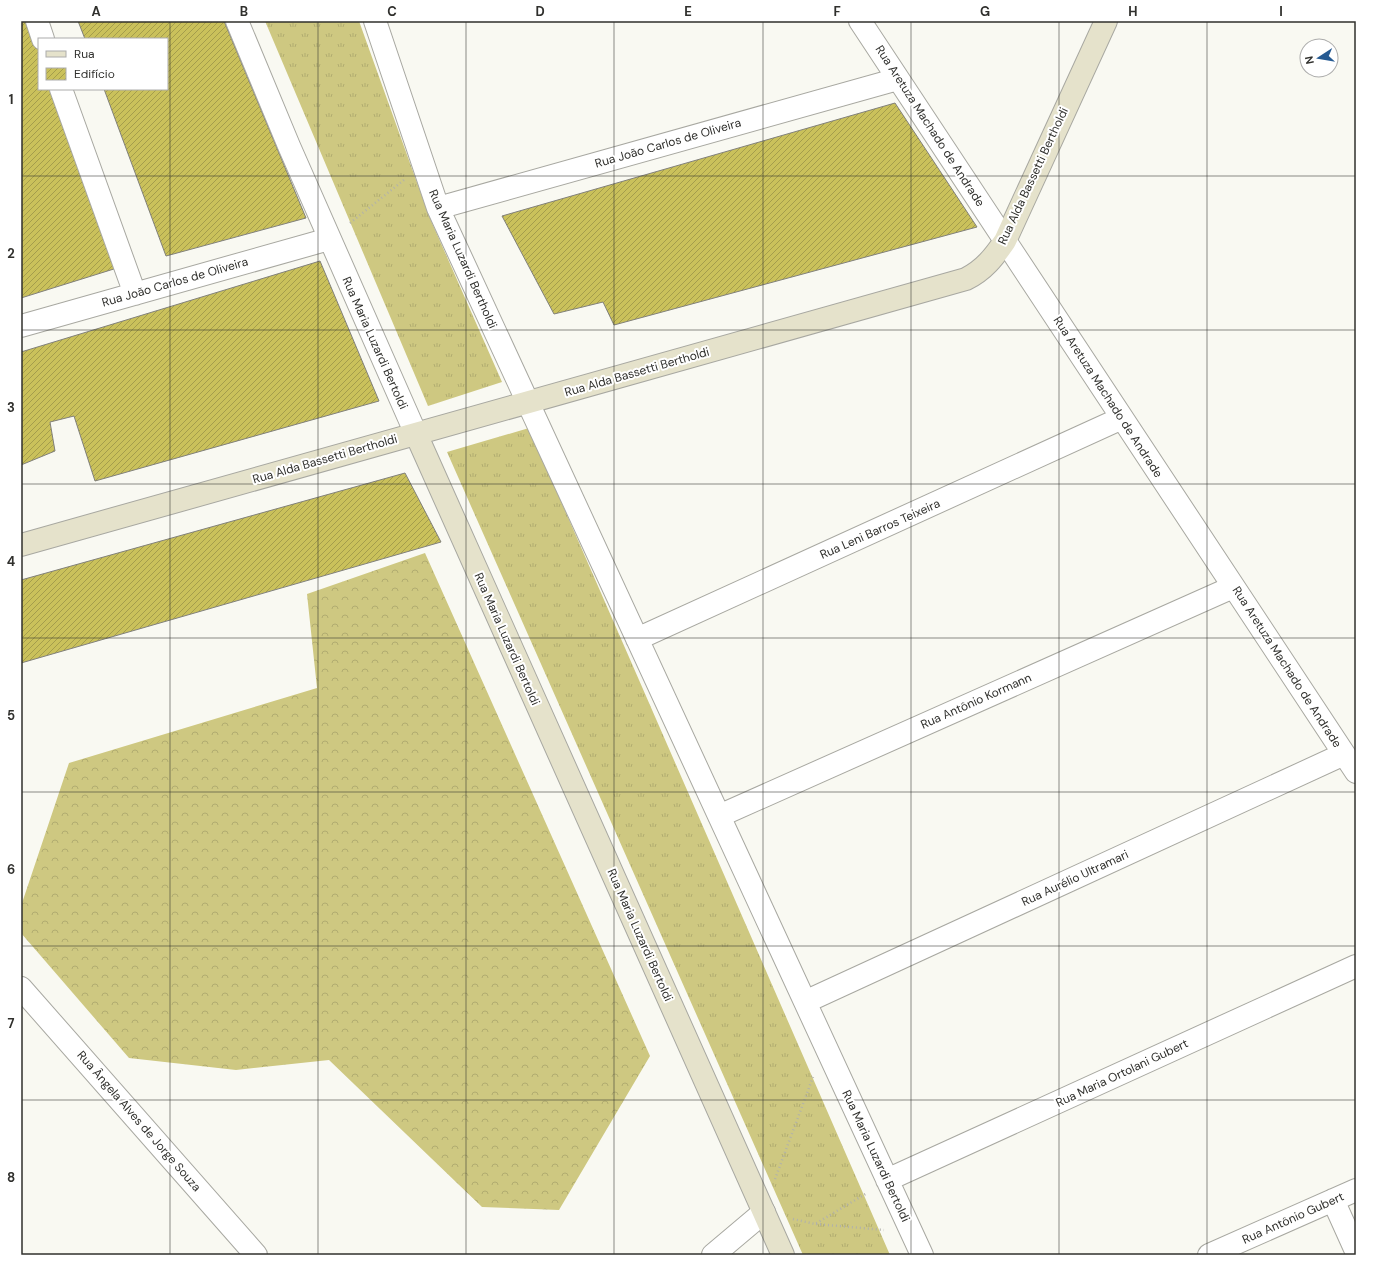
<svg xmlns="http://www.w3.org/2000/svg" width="1377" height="1276" font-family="'DM Sans',sans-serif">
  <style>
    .grass { fill: url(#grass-tufts) }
    .forest { fill: url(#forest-crowns) }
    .building { fill: url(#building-hatch); stroke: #81807a }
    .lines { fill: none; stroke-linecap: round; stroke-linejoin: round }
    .street-casing { stroke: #a8a8a1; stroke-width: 24 }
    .secondary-casing { stroke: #a8a8a1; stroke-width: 24 }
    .path { stroke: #b1b1ab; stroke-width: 2.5; stroke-dasharray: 1 3; stroke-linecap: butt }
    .street { stroke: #fff; stroke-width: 22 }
    .secondary { stroke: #e5e2cb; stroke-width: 22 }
    .grid { fill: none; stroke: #30302d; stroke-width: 1; stroke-opacity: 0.55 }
    .labels { text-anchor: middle; stroke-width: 4; stroke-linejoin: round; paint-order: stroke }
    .street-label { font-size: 12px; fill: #30302d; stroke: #fff }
    .neatline { fill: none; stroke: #30302d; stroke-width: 1.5 }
    .grid-label { font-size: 13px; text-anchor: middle; font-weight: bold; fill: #30302d }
  </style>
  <defs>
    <pattern id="grass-tufts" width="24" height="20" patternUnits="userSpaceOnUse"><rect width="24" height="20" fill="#cec881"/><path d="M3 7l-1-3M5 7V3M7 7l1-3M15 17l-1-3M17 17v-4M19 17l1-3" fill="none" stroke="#b1ac70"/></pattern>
    <pattern id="forest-crowns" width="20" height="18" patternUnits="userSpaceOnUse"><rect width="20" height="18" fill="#cec881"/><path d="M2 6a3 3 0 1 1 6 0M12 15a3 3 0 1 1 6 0" fill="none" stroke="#b1ac70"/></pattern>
    <pattern id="building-hatch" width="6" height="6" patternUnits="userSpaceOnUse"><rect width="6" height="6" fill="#cac15b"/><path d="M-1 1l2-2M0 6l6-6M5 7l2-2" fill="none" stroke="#a49d4c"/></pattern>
  </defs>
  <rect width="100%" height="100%" fill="#f9f9f2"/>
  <!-- grass -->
  <path class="grass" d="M265,21H359L429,216L502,382L428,406Z
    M529,428L890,1255H803L447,452Z"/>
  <!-- forest -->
  <path class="forest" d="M425,553L650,1056L559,1210L482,1207L329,1060L236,1070L129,1058L21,933V906L69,763L317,688L307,594Z"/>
  <!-- building -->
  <path class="building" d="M21,21H29L39,49V89H53L117,268L21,298Z
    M78,21H224L306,218L166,256L104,89H167V39H85Z
    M895,103L977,227L614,325L603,302L554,314L502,216Z
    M320,261L379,401L95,481L74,416L50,422L55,451L21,465V352Z
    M405,473L441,542L21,663V580Z"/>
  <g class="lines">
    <!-- street casing -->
    <g class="street-casing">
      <path id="street" d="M37,21L43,39
        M237,21L289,146L416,434
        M375,21L438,208L922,1255
        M860,21L1356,772
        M61,89L135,294
        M438,208L898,79
        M21,326L329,239
        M637,639L1122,418
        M719,816L1233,587
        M21,988L256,1255
        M805,1002L1344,754
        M887,1180L1356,966
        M1333,1200L1356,1251
        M713,1255L764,1212
        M1209,1255L1356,1190"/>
    </g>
    <!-- secondary casing -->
    <g class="secondary-casing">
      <path id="secondary" d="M416,434L783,1255
        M21,545L966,279C984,270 994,257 1005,241L1106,21"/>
    </g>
    <!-- path -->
    <path class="path" d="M350,223L404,180
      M775,1179L813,1077
      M793,1219L815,1224L867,1193
      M816,1224L884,1230"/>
    <!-- street -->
    <use href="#street" class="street"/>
    <!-- secondary -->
    <use href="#secondary" class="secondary"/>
  </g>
  <!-- grid -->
  <path class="grid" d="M170,21V1255M318,21V1255M466,21V1255M614,21V1255M763,21V1255M911,21V1255M1059,21V1255M1207,21V1255M21,176H1356M21,330H1356M21,484H1356M21,638H1356M21,792H1356M21,946H1356M21,1100H1356"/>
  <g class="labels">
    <!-- street labels -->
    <g class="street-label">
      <text transform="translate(930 126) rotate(57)" y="4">Rua Aretuza Machado de Andrade</text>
      <text transform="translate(668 143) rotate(-16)" y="4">Rua João Carlos de Oliveira</text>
      <text transform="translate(1033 176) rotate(-65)" y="4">Rua Alda Bassetti Bertholdi</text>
      <text transform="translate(463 259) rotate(66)" y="4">Rua Maria Luzardi Bertholdi</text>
      <text transform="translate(175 282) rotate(-16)" y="4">Rua João Carlos de Oliveira</text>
      <text transform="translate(375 343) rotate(66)" y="4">Rua Maria Luzardi Bertoldi</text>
      <text transform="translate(637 372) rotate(-16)" y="4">Rua Alda Bassetti Bertholdi</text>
      <text transform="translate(1108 397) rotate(57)" y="4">Rua Aretuza Machado de Andrade</text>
      <text transform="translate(325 459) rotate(-16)" y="4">Rua Alda Bassetti Bertholdi</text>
      <text transform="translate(880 529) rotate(-24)" y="4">Rua Leni Barros Teixeira</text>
      <text transform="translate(507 639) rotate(66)" y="4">Rua Maria Luzardi Bertoldi</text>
      <text transform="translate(1287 667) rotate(57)" y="4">Rua Aretuza Machado de Andrade</text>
      <text transform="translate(976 701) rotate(-24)" y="4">Rua Antônio Kormann</text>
      <text transform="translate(1075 878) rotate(-25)" y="4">Rua Aurélio Ultramari</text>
      <text transform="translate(640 935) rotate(66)" y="4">Rua Maria Luzardi Bertoldi</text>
      <text transform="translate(1122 1073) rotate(-25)" y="4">Rua Maria Ortolani Gubert</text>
      <text transform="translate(139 1121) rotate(49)" y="4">Rua Ângela Alves de Jorge Souza</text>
      <text transform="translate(876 1156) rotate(65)" y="4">Rua Maria Luzardi Bertoldi</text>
      <text transform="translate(1293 1218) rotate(-24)" y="4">Rua Antônio Gubert</text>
    </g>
  </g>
  <!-- border -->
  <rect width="1377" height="1276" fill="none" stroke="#ffffff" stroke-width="44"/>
  <!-- legend -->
  <rect x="38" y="38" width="130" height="52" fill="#ffffff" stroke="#acacab"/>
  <rect x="46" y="51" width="20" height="6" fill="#e5e2cb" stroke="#acacab"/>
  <text x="74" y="58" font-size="12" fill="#30302d">Rua</text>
  <rect x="46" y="68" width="20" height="12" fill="url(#building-hatch)" stroke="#acacab"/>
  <text x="74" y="78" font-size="12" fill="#30302d">Edifício</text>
  <!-- north arrow -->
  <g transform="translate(1319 58) rotate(258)"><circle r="19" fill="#ffffff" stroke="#acacab"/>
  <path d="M0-3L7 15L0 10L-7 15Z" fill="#255a92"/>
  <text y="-6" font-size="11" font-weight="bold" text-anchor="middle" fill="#30302d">N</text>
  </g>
  <rect x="22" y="22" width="1333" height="1232" class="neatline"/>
  <g class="grid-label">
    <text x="96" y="16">A</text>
    <text x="244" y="16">B</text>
    <text x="392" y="16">C</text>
    <text x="540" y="16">D</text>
    <text x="688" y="16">E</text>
    <text x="837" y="16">F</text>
    <text x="985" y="16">G</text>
    <text x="1133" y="16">H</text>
    <text x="1281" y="16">I</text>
    <text x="11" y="104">1</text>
    <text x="11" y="258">2</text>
    <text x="11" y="412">3</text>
    <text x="11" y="566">4</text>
    <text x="11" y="720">5</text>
    <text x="11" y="874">6</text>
    <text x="11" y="1028">7</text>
    <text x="11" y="1182">8</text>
  </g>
</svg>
